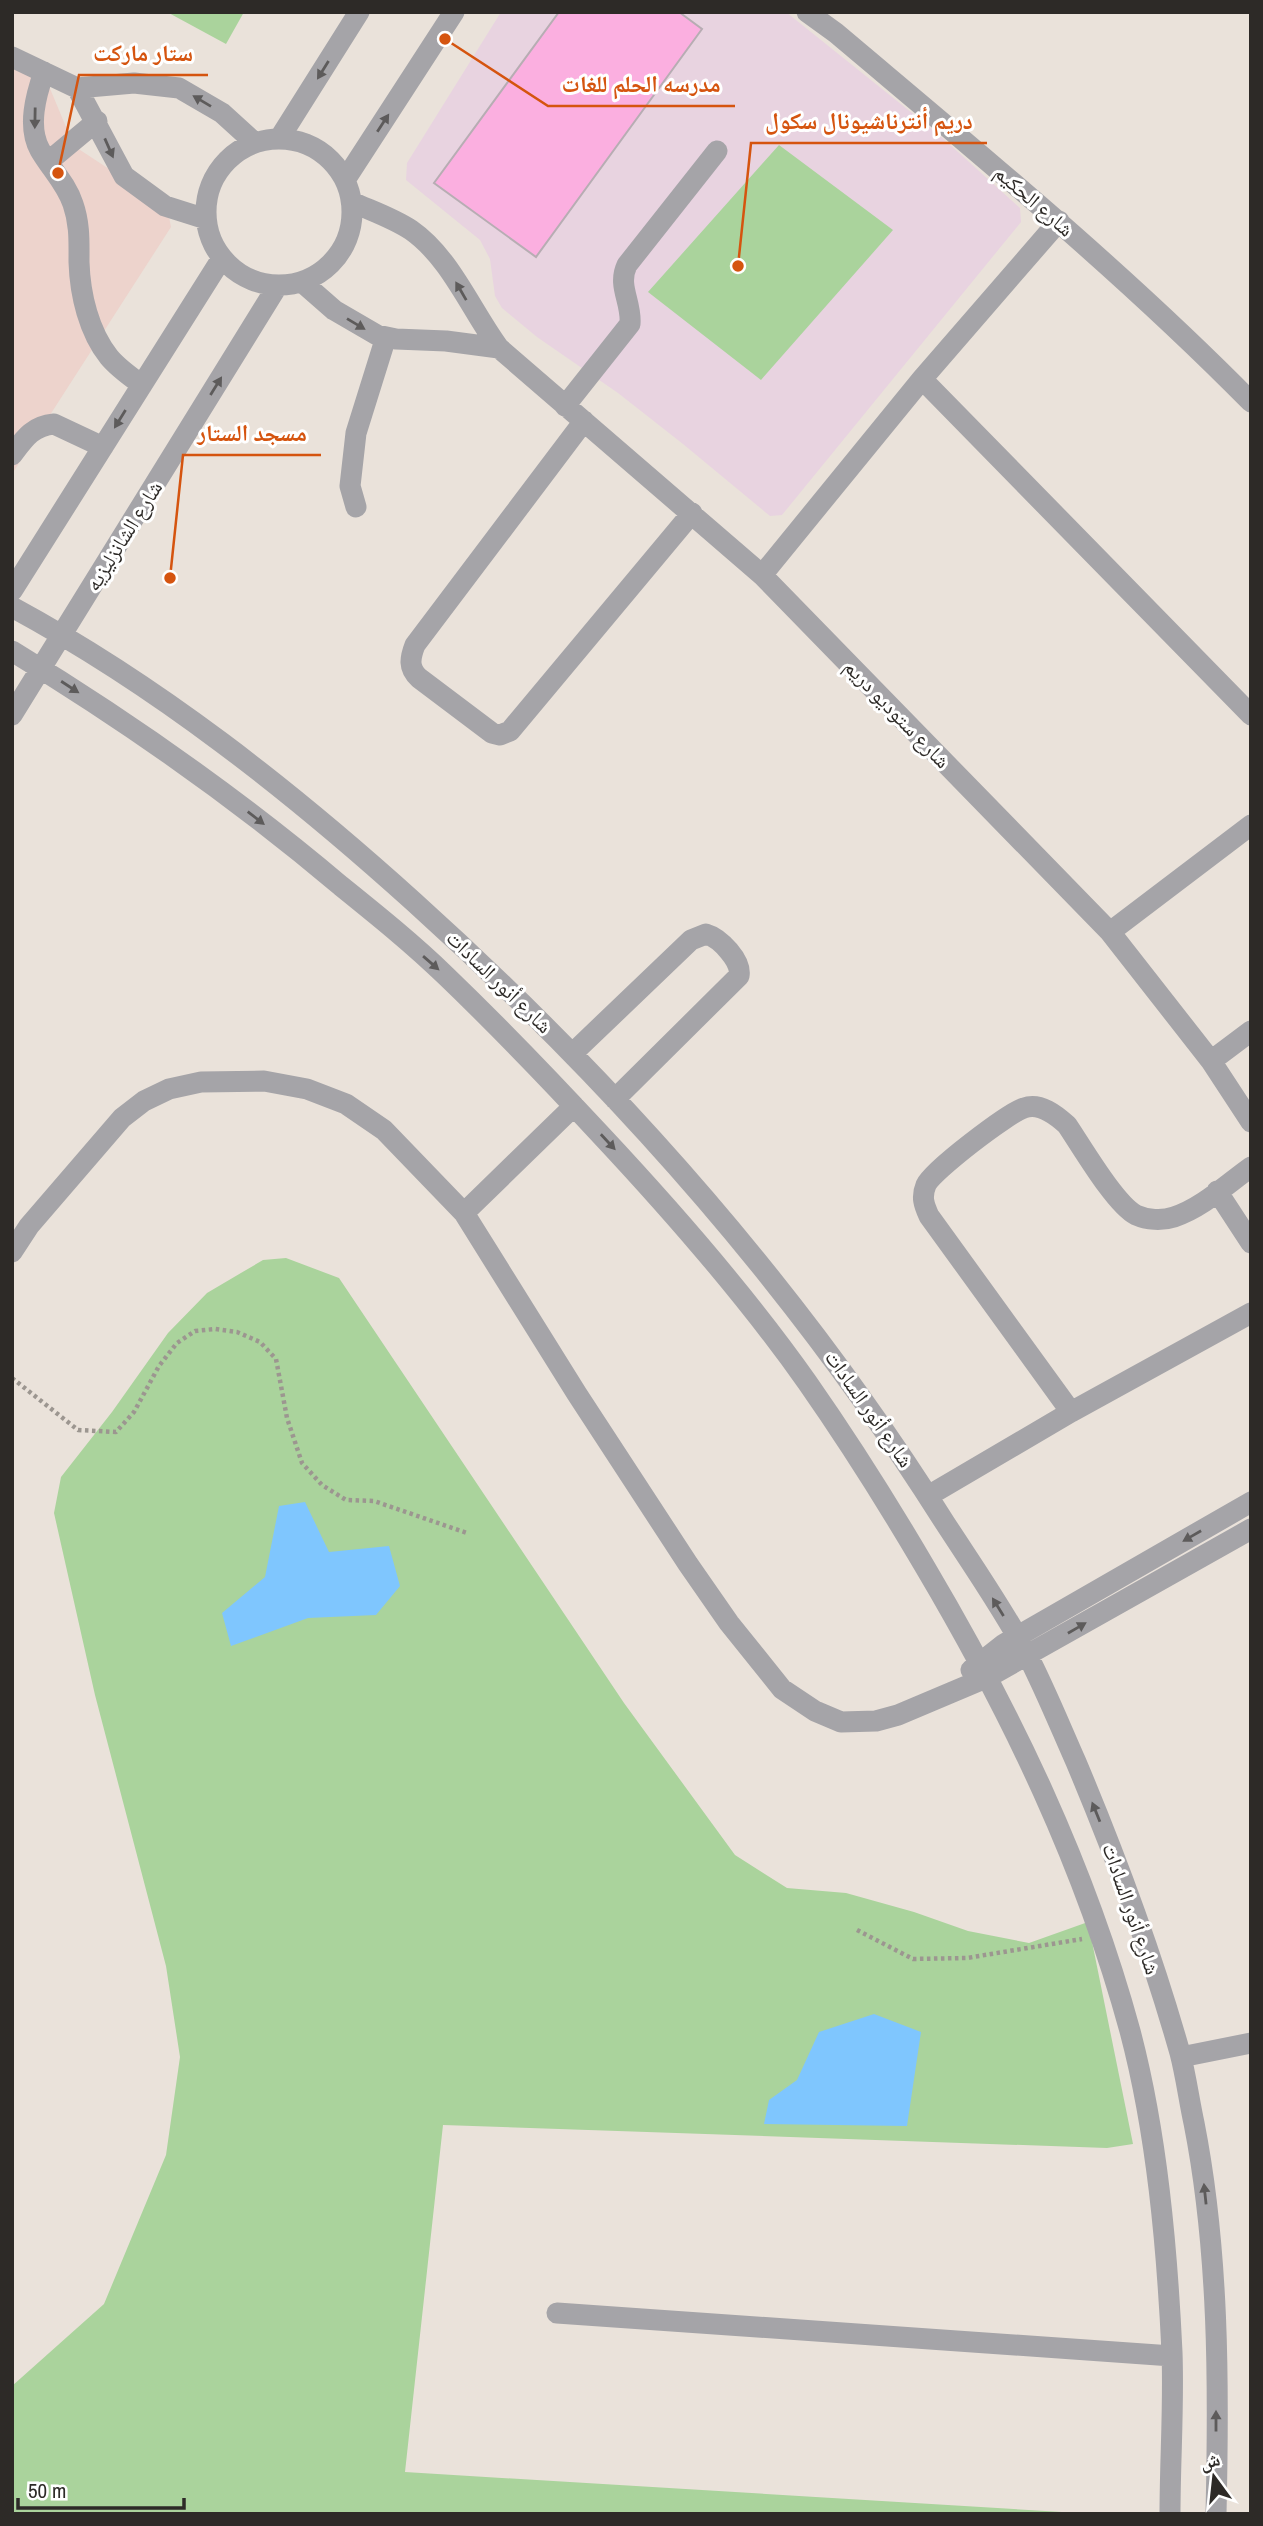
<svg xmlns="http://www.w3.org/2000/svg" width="1263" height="2526" font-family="'Archivo Narrow','Noto Naskh Arabic',sans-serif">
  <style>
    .commercial { fill: #edd3cc }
    .education { fill: #e8d3e0 }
    .green { fill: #aad39c }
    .water { fill: #7fc6fe }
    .building { fill: #fbafe0; stroke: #b7adb3; stroke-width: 2 }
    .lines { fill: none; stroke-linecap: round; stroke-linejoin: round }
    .path { stroke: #9c9690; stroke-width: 4.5; stroke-dasharray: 3.5 3.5; stroke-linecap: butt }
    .minor { stroke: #a5a4a8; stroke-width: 21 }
    .oneway { fill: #5d5b5b }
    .labels { text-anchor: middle; stroke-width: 6; stroke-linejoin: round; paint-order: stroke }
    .street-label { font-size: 21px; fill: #2d2a27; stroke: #fff }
    .leader { fill: none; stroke: #d5540f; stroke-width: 2.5 }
    .callout-dot { fill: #d5540f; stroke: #fff; stroke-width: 2.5 }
    .callout-label { font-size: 23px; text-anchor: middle; font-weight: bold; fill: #d5540f; stroke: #fff; stroke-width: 6; stroke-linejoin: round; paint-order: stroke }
  </style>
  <rect width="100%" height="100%" fill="#eae2da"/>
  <!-- commercial -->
  <path class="commercial" d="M12,57L46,79L74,146L167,207L171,227L12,474Z"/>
  <!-- education -->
  <path class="education" d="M501,12H786L937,133L1020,208L1021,222L782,515L770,516L683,444L618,393L537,337L502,308L495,296L490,259L480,240L406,180L407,163Z"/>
  <!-- green -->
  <path class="green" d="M167,12H244L226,44Z
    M779,145L893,230L761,380L648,292Z
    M286,1258L339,1278L624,1703L735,1855L787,1888L846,1893L914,1912L968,1931L1029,1943L1088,1922L1133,2144L1107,2148L443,2125L405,2472L1095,2514H12V2386L104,2304L166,2155L180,2057L166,1966L95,1695L54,1513L61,1477L112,1412L168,1333L207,1293L263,1260Z"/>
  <!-- water -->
  <path class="water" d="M305,1502L329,1552L389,1546L400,1586L376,1615L308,1618L231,1646L222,1613L265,1577L279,1506Z
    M874,2014L921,2032L907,2126L764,2124L769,2100L797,2080L819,2032Z"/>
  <!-- building -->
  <path class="building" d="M559,12H679L702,29L536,257L434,183Z"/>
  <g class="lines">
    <!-- path -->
    <path class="path" d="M12,1378L78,1430L116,1432L134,1412L159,1366L177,1343L195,1331L215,1329L237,1332L260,1342L276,1359L287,1418L302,1463L322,1485L346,1500L374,1501L467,1533
      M857,1930L913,1959L967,1958L1082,1939"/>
    <!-- minor -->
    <path class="minor" d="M807,12L836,33C977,152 1121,270 1251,402
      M12,57L77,88L134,83L179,88L222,113L255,143
      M44,72C36,95 27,127 40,150C51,169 66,183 73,204C80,224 79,242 79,262C80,295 89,332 109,357C118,368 131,377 142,385
      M77,88L124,176L165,206L206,219
      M279,139L359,12
      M206 212a73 73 0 1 1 146 0a73 73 0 1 1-146 0Z
      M49,161L97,121
      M345,180L454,12
      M352,202C372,211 393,218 411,230C450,257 471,310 499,348L762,575L1110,932L1211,1061L1251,1122
      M302,282L334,310L377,335L396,339L446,341L499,348
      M922,379L1251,715
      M565,406L630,324C632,302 617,286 627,265L717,151
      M584,421L415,645C410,658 408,668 419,678L492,733L500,735L510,731L692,513
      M12,455C24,439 32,426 54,424L103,447
      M356,507L350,486L356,433L386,337
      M762,575L922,379L1059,221
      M12,591L222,258
      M12,607C158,686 291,791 414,902C617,1085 799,1291 945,1523C973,1566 1003,1609 1027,1654C1045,1689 1060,1726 1076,1762C1116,1857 1152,1954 1180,2053C1186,2076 1189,2100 1194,2123C1219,2250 1219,2385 1216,2514
      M12,651C127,721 238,799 341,886C377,915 413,944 446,976C499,1027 550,1080 600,1134C673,1212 745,1294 807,1382C849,1442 888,1504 925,1567C1012,1714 1085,1866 1130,2031C1157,2133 1167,2247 1172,2352C1174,2406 1170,2460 1170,2514
      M12,715L278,285
      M1110,932L1251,825
      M573,1053L691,940L706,934C720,938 742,961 739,976L615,1099
      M1211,1061L1251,1031
      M1217,1191L1251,1243
      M464,1213L574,1106
      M12,1252L29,1226L122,1118L144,1101L169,1089L201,1082L264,1081L307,1089L346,1104L384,1130L464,1213L577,1394L688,1564L729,1623L782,1689L815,1711L841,1722L876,1721L898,1715L988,1677L1251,1529
      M1071,1412L929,1216C924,1205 921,1197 926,1185C932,1171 1008,1113 1024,1108C1040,1102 1056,1115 1067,1125C1082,1147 1115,1204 1136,1215C1147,1220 1162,1221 1174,1217C1202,1208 1227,1184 1251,1167
      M928,1496L1071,1412L1251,1313
      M971,1670L1004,1644L1251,1502
      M1181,2057L1251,2043
      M557,2313L1172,2356"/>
  </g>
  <!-- one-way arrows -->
  <defs><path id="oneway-solid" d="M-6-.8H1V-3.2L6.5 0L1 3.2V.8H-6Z" transform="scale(1.75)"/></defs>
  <g class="oneway">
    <use href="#oneway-solid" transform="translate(323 70) rotate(122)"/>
    <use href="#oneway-solid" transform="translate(202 101) rotate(-149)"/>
    <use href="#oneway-solid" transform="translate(35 118) rotate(91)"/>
    <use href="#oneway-solid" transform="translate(383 123) rotate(-57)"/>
    <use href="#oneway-solid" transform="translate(109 148) rotate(66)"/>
    <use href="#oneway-solid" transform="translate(461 291) rotate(-120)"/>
    <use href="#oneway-solid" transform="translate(356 324) rotate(31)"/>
    <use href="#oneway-solid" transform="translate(216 386) rotate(-58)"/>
    <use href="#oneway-solid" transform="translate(120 419) rotate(122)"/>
    <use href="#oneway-solid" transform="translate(70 687) rotate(33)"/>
    <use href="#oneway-solid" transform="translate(256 818) rotate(38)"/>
    <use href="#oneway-solid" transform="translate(431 963) rotate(41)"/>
    <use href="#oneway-solid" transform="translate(608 1142) rotate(47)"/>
    <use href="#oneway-solid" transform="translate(1192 1536) rotate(150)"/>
    <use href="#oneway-solid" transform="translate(998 1607) rotate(-122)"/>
    <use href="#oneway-solid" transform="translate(1077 1628) rotate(-30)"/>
    <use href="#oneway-solid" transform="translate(1096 1812) rotate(-112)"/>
    <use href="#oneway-solid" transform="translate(1205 2194) rotate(-96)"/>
    <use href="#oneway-solid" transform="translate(1216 2421) rotate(-90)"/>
  </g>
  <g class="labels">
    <!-- street labels -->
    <g class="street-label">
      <text transform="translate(1034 201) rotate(41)" y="7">شارع الحكيم</text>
      <text transform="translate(124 536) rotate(-58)" y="7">شارع الشانزليزيه</text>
      <text transform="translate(897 714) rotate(46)" y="7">شارع ستوديو دريم</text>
      <text transform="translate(499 982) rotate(44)" y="7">شارع أنور السادات</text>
      <text transform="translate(869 1409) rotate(55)" y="7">شارع أنور السادات</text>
      <text transform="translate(1131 1909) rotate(71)" y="7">شارع أنور السادات</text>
    </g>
  </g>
  <!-- callouts -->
  <path class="leader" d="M58 173L79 75H208M445 39L548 106H735M738 266L751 143H987M170 578L183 455H321"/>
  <g class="callout-dot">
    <circle cx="58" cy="173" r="7"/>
    <circle cx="445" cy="39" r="7"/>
    <circle cx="738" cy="266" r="7"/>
    <circle cx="170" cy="578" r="7"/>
  </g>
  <g class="callout-label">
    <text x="143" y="61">ستار ماركت</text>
    <text x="641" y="92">مدرسه الحلم للغات</text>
    <text x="869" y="129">دريم أنترناشيونال سكول</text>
    <text x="252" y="441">مسجد الستار</text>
  </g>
  <!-- border -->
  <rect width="1263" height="2526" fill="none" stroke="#2d2a27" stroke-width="28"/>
  <!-- north arrow -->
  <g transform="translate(1214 2477) rotate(345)" stroke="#ffffff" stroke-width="5" paint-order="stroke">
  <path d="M0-5L12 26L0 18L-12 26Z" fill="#2d2a27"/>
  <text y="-10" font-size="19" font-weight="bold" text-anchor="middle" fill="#2d2a27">ش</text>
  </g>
  <!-- scale -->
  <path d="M18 2498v10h166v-10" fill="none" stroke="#2d2a27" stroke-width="3.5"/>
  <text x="28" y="2498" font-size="21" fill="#2d2a27" stroke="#ffffff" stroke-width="5" paint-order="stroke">50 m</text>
</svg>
